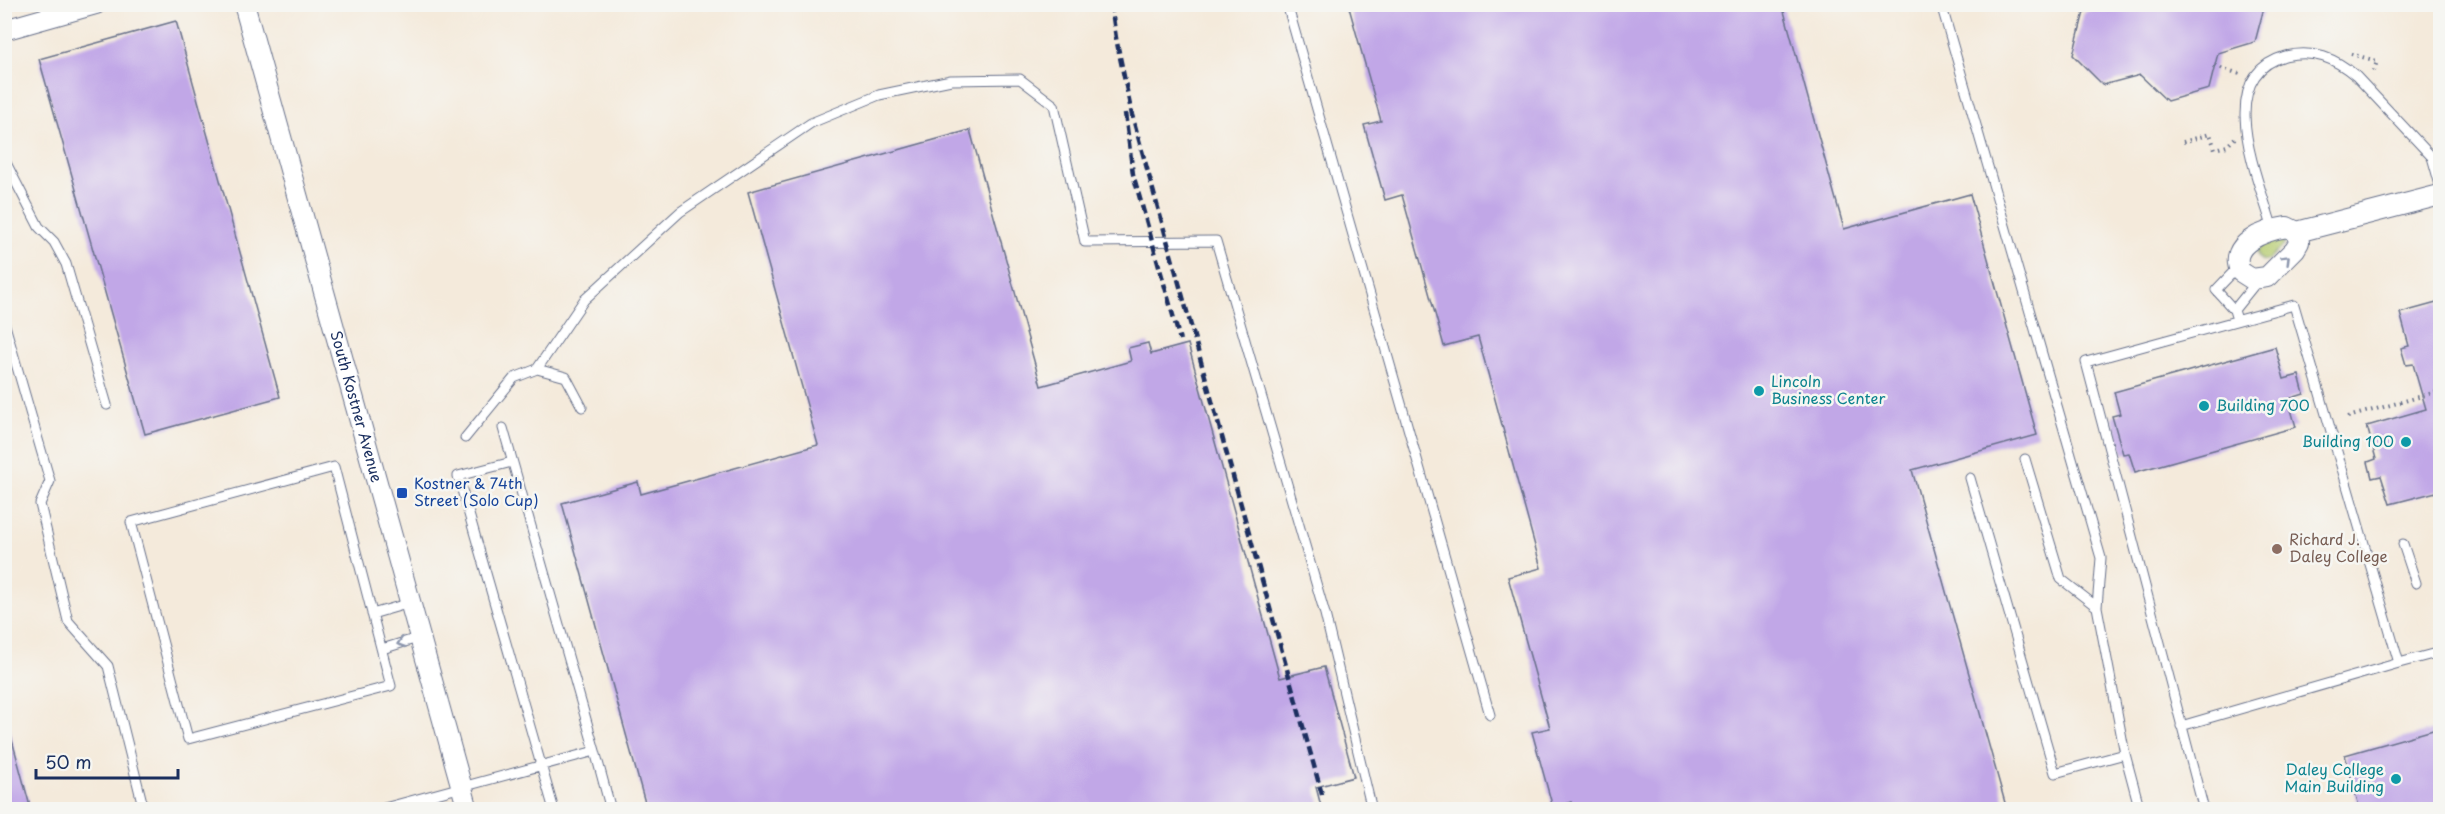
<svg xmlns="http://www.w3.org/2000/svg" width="2445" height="814" font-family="'Playpen Sans',sans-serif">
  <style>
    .green { fill: #b6cc70; stroke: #687e67; stroke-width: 1.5 }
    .building { fill: #c1a7e7 }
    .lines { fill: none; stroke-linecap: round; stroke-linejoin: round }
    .lane-casing { stroke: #67708a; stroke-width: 11 }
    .street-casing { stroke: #67708a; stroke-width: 22 }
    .path { stroke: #67708a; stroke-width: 4; stroke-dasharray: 1.5 4.5; stroke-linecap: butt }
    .lane { stroke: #fff; stroke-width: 9 }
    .street { stroke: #fff; stroke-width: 20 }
    .rail { stroke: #1b2f5e; stroke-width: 4.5; stroke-dasharray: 9 4.5; stroke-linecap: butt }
    .oneway { stroke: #8d97ae }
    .culture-dot { fill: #0f9aa8; stroke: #f6f6f2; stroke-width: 2 }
    .transit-dot { fill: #1a4fb4; stroke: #f6f6f2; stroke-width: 2 }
    .education-dot { fill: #8d6e63; stroke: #f6f6f2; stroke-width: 2 }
    .labels { text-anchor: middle; stroke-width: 5; stroke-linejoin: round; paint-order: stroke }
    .culture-label { font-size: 15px; fill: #0d838f; stroke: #f6f6f2; text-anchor: start }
    .street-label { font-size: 15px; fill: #1b2f5e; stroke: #f6f6f2 }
    .transit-label { font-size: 15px; fill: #164399; stroke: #f6f6f2; text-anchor: start }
    .education-label { font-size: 15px; fill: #785e54; stroke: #f6f6f2; text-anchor: start }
  </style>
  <rect width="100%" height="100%" fill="#f6f6f2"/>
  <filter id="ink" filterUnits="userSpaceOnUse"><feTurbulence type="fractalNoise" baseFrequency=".0167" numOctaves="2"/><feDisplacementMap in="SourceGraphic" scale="12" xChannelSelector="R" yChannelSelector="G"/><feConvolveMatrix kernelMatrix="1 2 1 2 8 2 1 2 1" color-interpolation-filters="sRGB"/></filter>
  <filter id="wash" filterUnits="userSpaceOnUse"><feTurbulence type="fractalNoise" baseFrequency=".008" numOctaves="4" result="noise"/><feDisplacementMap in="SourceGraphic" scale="24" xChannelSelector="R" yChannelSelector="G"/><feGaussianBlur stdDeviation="1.35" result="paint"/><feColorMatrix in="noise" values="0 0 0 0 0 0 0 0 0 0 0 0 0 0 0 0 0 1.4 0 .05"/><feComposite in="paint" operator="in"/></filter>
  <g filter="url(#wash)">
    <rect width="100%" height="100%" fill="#f4eadb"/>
    <!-- green -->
    <path class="green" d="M2279,236L2285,243L2269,260L2263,261L2259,258L2257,250L2267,240Z"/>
    <g id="blocks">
      <!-- building -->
      <path class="building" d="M1348,4H1782L1844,229L1970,194L2037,435L1912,470L2007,810H1573L1571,802L1553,808L1532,732L1550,728L1508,577L1541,568L1478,337L1444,346L1402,195L1385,200L1364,125L1381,121Z
        M2112,4H2265L2255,42L2218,53L2209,89L2167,101L2140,75L2103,85L2073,55L2084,12Z
        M176,21L280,397L145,434L39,59Z
        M970,130L1041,386L1131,361L1128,348L1148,343L1151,354L1188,344L1280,678L1324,667L1354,777L1316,787L1322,810H647L562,503L638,482L641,494L818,445L748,192Z
        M2440,302V491L2390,504L2381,476L2372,478L2368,462L2376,459L2367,426L2426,409L2413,364L2406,365L2401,348L2409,346L2400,313Z
        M2275,347L2284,379L2299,375L2304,394L2288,399L2296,427L2135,472L2129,453L2123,454L2112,416L2120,414L2114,392Z
        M2440,728V810H2360L2345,755Z
        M9,729L31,810H4V730Z"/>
    </g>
  </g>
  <g filter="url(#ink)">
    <use href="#blocks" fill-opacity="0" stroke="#67708a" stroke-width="1.5"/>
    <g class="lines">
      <!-- lane casing -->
      <g class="lane-casing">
        <path id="lane" d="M1287,4L1490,715
          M1941,4L2101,558L2097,607L2125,754
          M4,159L39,227L54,242L66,264L107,405
          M2273,230C2260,181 2211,77 2285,56C2313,49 2335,58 2356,76L2432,157L2440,185
          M2234,310L2259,279
          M2237,320L2234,310L2216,290L2238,267
          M4,322L50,481L40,504L68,621L108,666L144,810
          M537,369L584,300L680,212L811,123L879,95L951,80L1020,79L1054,105L1085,242L1216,241L1325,614L1372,810
          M465,438L514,378L537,369L566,377L582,407
          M2025,459L2061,579L2097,607
          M512,462L458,476L554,810
          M334,467L391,686L188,739L131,522Z
          M1970,478L2055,773L2125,754L2140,810
          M2403,544L2416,583
          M372,614L410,603
          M382,649L421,637
          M2399,663L2440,652
          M2181,726L2399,663L2294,305L2086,362L2204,810
          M595,751L611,810
          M377,810L595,751L503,428"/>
      </g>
      <!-- street casing -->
      <g class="street-casing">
        <g id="street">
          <path id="s1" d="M244,4L468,810"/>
          <path d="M4,30L96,4"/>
          <path d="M2297,232L2299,242L2295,249L2267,277L2252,279L2241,272C2226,244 2266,230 2287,227L2297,232L2440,195"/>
        </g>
      </g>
      <!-- path -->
      <path class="path" d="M2351,54L2377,61L2373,74
        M2215,66L2243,75
        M2183,142L2210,134L2215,149L2227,146L2235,138
        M2348,417L2440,391"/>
      <!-- lane -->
      <use href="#lane" class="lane"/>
      <!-- street -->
      <use href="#street" class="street"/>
      <!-- rail -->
      <path class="rail" d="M1111,4L1116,38L1132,115L1323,798
        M1125,113L1133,174L1180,340"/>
    </g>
    <!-- one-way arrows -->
    <defs><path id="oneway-chevron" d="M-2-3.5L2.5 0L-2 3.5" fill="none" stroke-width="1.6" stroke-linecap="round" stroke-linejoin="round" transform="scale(1.5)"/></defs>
    <g class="oneway">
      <use href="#oneway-chevron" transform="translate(2286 259) rotate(-45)"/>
      <use href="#oneway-chevron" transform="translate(401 643) rotate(162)"/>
    </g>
  </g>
  <!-- markers -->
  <g class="culture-dot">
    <circle cx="1759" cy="391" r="6"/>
    <circle cx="2204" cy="406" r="6"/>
    <circle cx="2406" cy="442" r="6"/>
    <circle cx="2396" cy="779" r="6"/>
  </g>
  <rect class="transit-dot" x="396" y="487" width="12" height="12" rx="3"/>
  <circle class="education-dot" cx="2277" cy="549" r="6"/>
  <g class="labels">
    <!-- culture labels -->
    <g class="culture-label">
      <text x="1771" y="387">Lincoln<tspan x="1771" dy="17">Business Center</tspan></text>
      <text x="2216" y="411">Building 700</text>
      <text x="2394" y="447" text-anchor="end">Building 100</text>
      <text x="2384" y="775" text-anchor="end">Daley College<tspan x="2384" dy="17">Main Building</tspan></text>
    </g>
    <!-- street labels -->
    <g class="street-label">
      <text dy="5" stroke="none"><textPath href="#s1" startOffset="418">South Kostner Avenue</textPath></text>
    </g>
    <!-- transit labels -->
    <g class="transit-label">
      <text x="414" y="489">Kostner &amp; 74th<tspan x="414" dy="17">Street (Solo Cup)</tspan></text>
    </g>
    <!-- education labels -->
    <g class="education-label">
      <text x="2289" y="545">Richard J.<tspan x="2289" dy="17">Daley College</tspan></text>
    </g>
  </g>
  <!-- margin -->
  <rect width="2445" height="814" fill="none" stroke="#f6f6f2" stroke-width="24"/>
  <!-- scale -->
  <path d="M36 769v9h142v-9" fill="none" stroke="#1b2f5e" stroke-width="3"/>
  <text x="45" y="769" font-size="18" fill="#1b2f5e" stroke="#f6f6f2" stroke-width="4.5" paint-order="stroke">50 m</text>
</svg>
